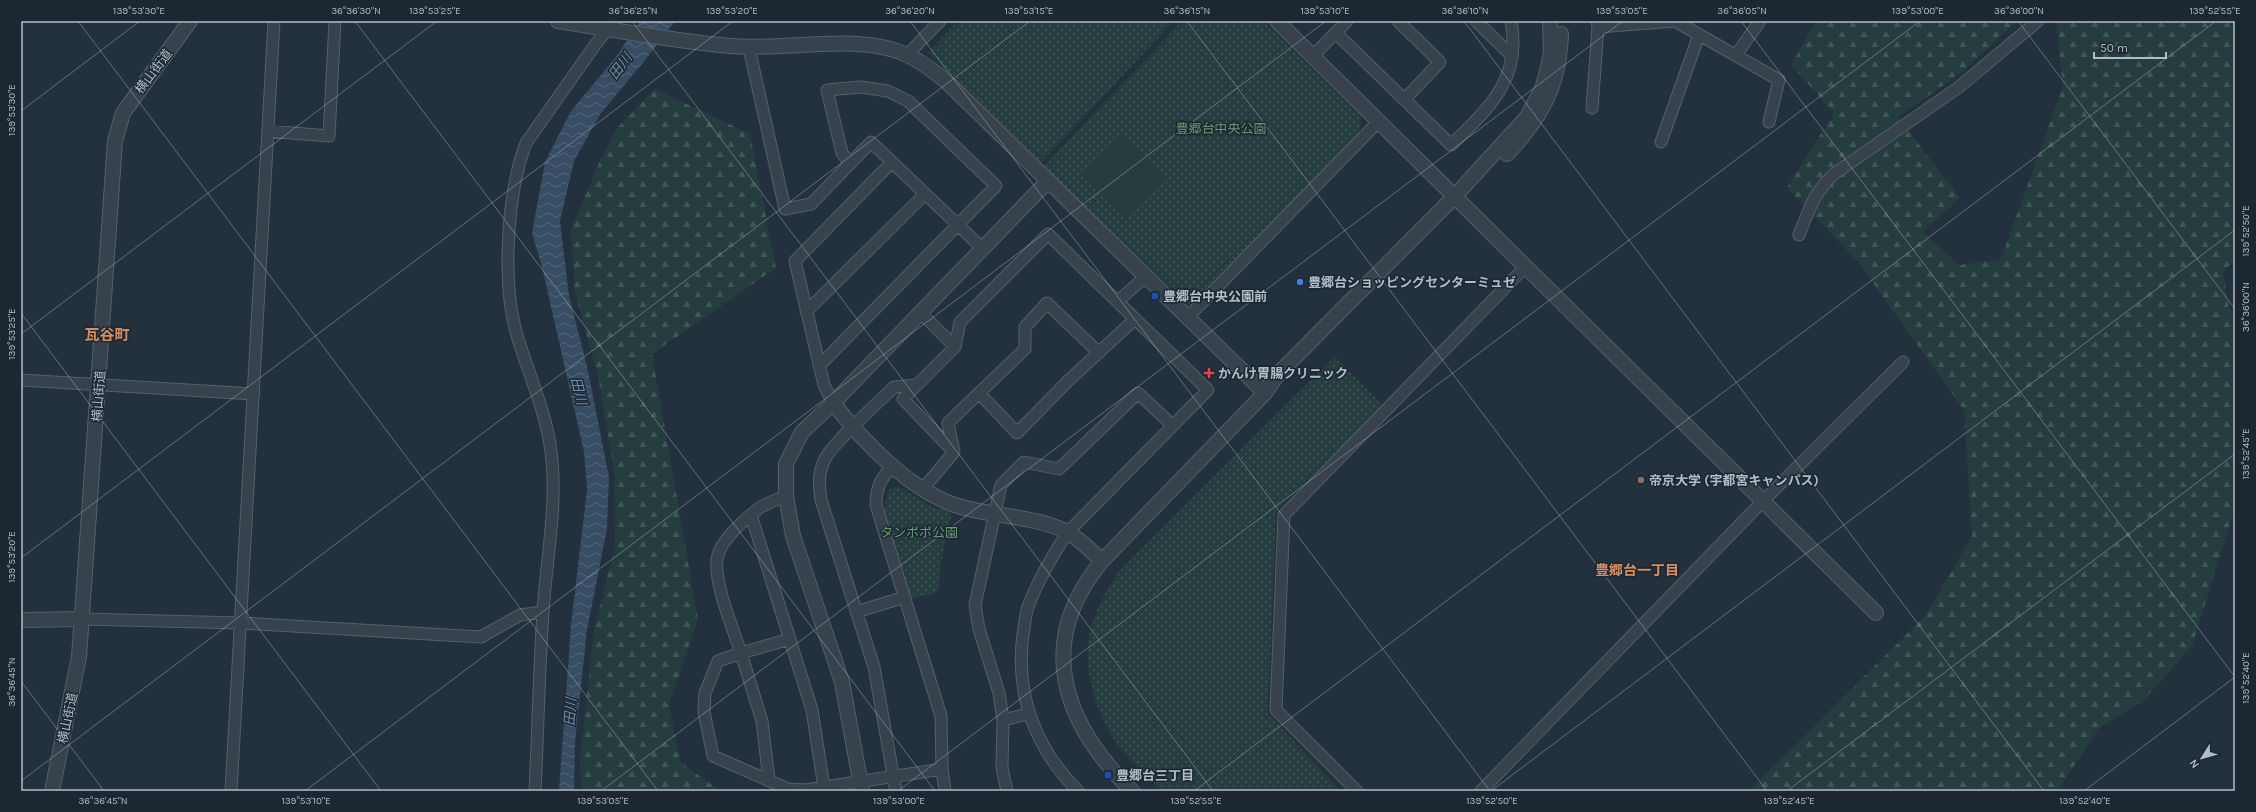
<svg xmlns="http://www.w3.org/2000/svg" width="2256" height="812" font-family="Karla,'Noto Sans JP',sans-serif">
  <style>
    .grass { fill: url(#grass-dots) }
    .forest { fill: url(#forest-firs) }
    .garden { fill: #253d3e }
    .water { fill: url(#water-waves) }
    .lines { fill: none; stroke-linecap: round; stroke-linejoin: round }
    .minor-casing { stroke: #55606b; stroke-width: 13 }
    .tertiary-casing { stroke: #55606b; stroke-width: 16 }
    .minor { stroke: #37424d; stroke-width: 11 }
    .tertiary { stroke: #37424d; stroke-width: 14 }
    .ticks { fill: none; stroke: #b3bdc8; stroke-width: 1; stroke-opacity: 0.45 }
    .shop-dot { fill: #3f7fe0; stroke: #1c2732; stroke-width: 1.5 }
    .transit-dot { fill: #1a4fb4; stroke: #1c2732; stroke-width: 1.5 }
    .health-dot { fill: #e0444e; stroke: #1c2732; stroke-width: 1.5 }
    .education-dot { fill: #8d6e63; stroke: #1c2732; stroke-width: 1.5 }
    .labels { text-anchor: middle; stroke-width: 3; stroke-linejoin: round; paint-order: stroke }
    .street-label { font-size: 13px; fill: #b3bdc8; stroke: #1c2732 }
    .park-label { font-size: 13px; fill: #6a9972; stroke: #1c2732 }
    .poi-label { font-size: 13px; font-weight: bold; fill: #b3bdc8; stroke: #1c2732; text-anchor: start }
    .water-label { font-size: 14px; font-style: italic; fill: #738fac; stroke: #1c2732 }
    .neighbourhood-label { font-size: 14px; font-weight: bold; fill: #d58d62; stroke: #1c2732 }
    .quarter-label { font-size: 15px; font-weight: bold; fill: #d58d62; stroke: #1c2732 }
    .neatline { fill: none; stroke: #b3bdc8; stroke-width: 1.5 }
    .ticks-label { font-size: 10px; text-anchor: middle; fill: #b3bdc8 }
  </style>
  <defs>
    <pattern id="grass-dots" width="8" height="8" patternUnits="userSpaceOnUse"><rect width="8" height="8" fill="#253d3e"/><path d="M2 2h.1M6 6h.1" fill="none" stroke="#425758" stroke-width="1.8" stroke-linecap="round"/></pattern>
    <pattern id="forest-firs" width="22" height="20" patternUnits="userSpaceOnUse"><rect width="22" height="20" fill="#253d3e"/><path d="M5 1l3.5 6h-7zM16 11l3.5 6h-7z" fill="#425758"/></pattern>
    <pattern id="water-waves" width="16" height="10" patternUnits="userSpaceOnUse"><rect width="16" height="10" fill="#374d64"/><path d="M0 5q4-4 8 0t8 0" fill="none" stroke="#526579"/></pattern>
  </defs>
  <rect width="100%" height="100%" fill="#23303d"/>
  <!-- grass -->
  <path class="grass" d="M958,21H1174L1041,163L928,53Z
    M1182,21H1263L1361,116L1360,131L1191,305L1179,306L1043,167Z
    M1335,357L1383,406L1276,511L1268,714L1341,791H1161C1148,777 1131,763 1119,747C1098,719 1083,673 1089,638C1091,620 1102,598 1112,582C1117,573 1126,565 1133,556Z
    M898,486L932,507L952,512L942,558L938,592L911,599L883,511L889,490Z"/>
  <!-- forest -->
  <path class="forest" d="M1816,21H2017L1961,73L1898,117L1960,198L1923,232L1959,265L2001,259L2063,86L2056,21H2235V261L2223,271L2229,308L2235,313V508L2192,646L2145,699L2098,729L2058,791H1749L1926,615L1972,536L1964,410L1858,262L1787,188L1834,113L1791,65Z
    M655,89L750,134L776,268L652,354L698,619L669,705L680,762L721,791H581L580,760L594,630L615,546L614,471L598,376L575,293L571,230L601,158L618,127Z"/>
  <!-- garden -->
  <path class="garden" d="M1122,133L1166,178L1125,219L1081,175Z"/>
  <!-- water -->
  <path class="water" d="M640,21H675L646,59L601,113L574,161L560,221L569,296L587,366L609,477L607,529L587,630L575,742L574,791H559L571,625L587,490L584,452L542,267L532,233L545,162L571,111L616,57Z"/>
  <g class="lines">
    <!-- minor casing -->
    <g class="minor-casing">
      <path id="minor" d="M1398,21L1440,62L1405,99
        M1476,21L1512,56
        M1597,21L1598,27L1675,21L1779,80L1769,122
        M1336,33L1451,145C1489,108 1522,79 1511,21
        M749,48L785,209L811,204L871,142L982,248
        M907,55L940,21
        M1736,55L1760,21
        M1313,56L1347,21
        M1592,108L1598,27
        M268,131L329,136L335,21
        M1661,142L1699,35
        M1799,235C1809,210 1814,192 1834,174L1959,87L2038,21
        M1118,301L1145,277
        M806,312L925,194
        M920,312L955,347
        M1187,318L1379,121
        M819,366L996,186L908,101L888,91L861,87L827,90L842,153L850,163
        M21,380L254,394
        M979,393L1025,349V327L1047,303L1099,353
        M833,403L824,385L795,261L892,162
        M954,452L903,399L955,347L960,322L1048,234L1208,390L1068,532C1052,556 1038,580 1028,607C1025,615 1025,625 1023,634C1015,694 1035,748 1078,791
        M892,466C881,479 876,487 876,505L941,716L942,769L945,791
        M922,490L954,452L948,423L979,393L1017,433L1068,381L1135,319
        M786,496C777,500 765,503 758,509C744,520 723,538 718,555C711,577 734,631 741,653L718,661L705,693L704,712L713,756L788,789L805,790L942,769
        M751,515L812,710L824,787
        M856,612L905,597
        M82,619L241,623L481,637L520,615L543,612
        M1003,720L1028,714
        M769,780L762,721L741,653L790,639
        M231,791L274,21
        M535,791C538,732 539,672 543,613C546,560 558,505 551,452C547,414 527,370 516,332C502,281 507,193 526,143L595,45L614,21
        M896,791L874,667L821,500C819,486 818,474 824,461C831,444 879,402 894,387L917,385
        M1007,791L1002,768L1003,720L999,693L979,629L975,605L1001,485L1024,462L1059,469L1138,393L1172,425
        M1357,791L1276,710L1284,515L1526,266
        M1481,791L1763,501L1903,362"/>
    </g>
    <!-- tertiary casing -->
    <g class="tertiary-casing">
      <path id="tertiary" d="M558,21C616,30 673,41 731,46C785,51 857,33 905,54C921,61 935,72 948,83L1265,393
        M1277,21L1876,613
        M1507,154C1542,117 1559,86 1561,34
        M833,403C863,441 910,491 958,506C993,517 1033,515 1067,532C1079,538 1091,551 1102,561
        M21,620L82,619
        M52,791L79,657L115,141L123,113L190,21
        M862,791L842,682L793,536L786,496V464L802,432L833,403L1047,182
        M1132,791C1063,723 1034,643 1102,561L1265,393L1278,374L1455,196L1527,117L1542,89L1547,72L1551,52L1550,21"/>
    </g>
    <!-- minor -->
    <use href="#minor" class="minor"/>
    <!-- tertiary -->
    <use href="#tertiary" class="tertiary"/>
  </g>
  <!-- ticks -->
  <path class="ticks" d="M78,21L658,791M355,21L935,791M632,21L1213,791M910,21L1490,791M1187,21L1767,791M1464,21L2044,791M1741,21L2235,677M2018,21L2235,309M21,111L140,21M21,313L381,791M21,334L437,21M21,558L733,21M21,681L104,791M21,781L1030,21M305,791L1326,21M601,791L1623,21M898,791L1920,21M1194,791L2216,21M1491,791L2235,230M1787,791L2235,454M2084,791L2235,677"/>
  <!-- markers -->
  <circle class="shop-dot" cx="1300" cy="282" r="4"/>
  <g class="transit-dot">
    <rect x="1151" y="292" width="8" height="8" rx="2"/>
    <rect x="1104" y="771" width="8" height="8" rx="2"/>
  </g>
  <path class="health-dot" d="M1207 367h4v4h4v4h-4v4h-4v-4h-4v-4h4z"/>
  <circle class="education-dot" cx="1641" cy="480" r="4"/>
  <g class="labels">
    <!-- street labels -->
    <g class="street-label">
      <text transform="translate(153 71) rotate(-53)" y="5">横山街道</text>
      <text transform="translate(98 396) rotate(-86)" y="5">横山街道</text>
      <text transform="translate(67 718) rotate(-78)" y="5">横山街道</text>
    </g>
    <!-- park labels -->
    <g class="park-label">
      <text x="1221" y="133">豊郷台中央公園</text>
      <text x="919" y="537">タンポポ公園</text>
    </g>
    <!-- poi labels -->
    <g class="poi-label">
      <text x="1308" y="287">豊郷台ショッピングセンターミュゼ</text>
      <text x="1163" y="301">豊郷台中央公園前</text>
      <text x="1218" y="378">かんけ胃腸クリニック</text>
      <text x="1649" y="485">帝京大学 (宇都宮キャンパス)</text>
      <text x="1116" y="780">豊郷台三丁目</text>
    </g>
    <!-- water labels -->
    <g class="water-label">
      <text transform="translate(620 66) rotate(-53)" y="5">田川</text>
      <text transform="translate(579 391) rotate(76)" y="5">田川</text>
      <text transform="translate(570 712) rotate(-86)" y="5">田川</text>
    </g>
    <!-- neighbourhood labels -->
    <g class="neighbourhood-label">
      <text x="1637" y="575">豊郷台一丁目</text>
    </g>
    <!-- quarter labels -->
    <g class="quarter-label">
      <text x="107" y="340">瓦谷町</text>
    </g>
  </g>
  <!-- border -->
  <rect width="2256" height="812" fill="none" stroke="#1c2732" stroke-width="44"/>
  <!-- north arrow -->
  <g transform="translate(2202 758) rotate(233)" stroke="#1c2732" stroke-width="3" paint-order="stroke">
  <path d="M0-3L7 15L0 10L-7 15Z" fill="#b3bdc8"/>
  <text y="-6" font-size="11" font-weight="bold" text-anchor="middle" fill="#b3bdc8">N</text>
  </g>
  <!-- scale -->
  <path d="M2094 52v6h72v-6" fill="none" stroke="#b3bdc8" stroke-width="2"/>
  <text x="2100" y="52" font-size="12" fill="#b3bdc8" stroke="#1c2732" stroke-width="3" paint-order="stroke">50 m</text>
  <rect x="22" y="22" width="2212" height="768" class="neatline"/>
  <g class="ticks-label">
    <text x="139" y="14">139°53'30"E</text>
    <text x="356" y="14">36°36'30"N</text>
    <text x="435" y="14">139°53'25"E</text>
    <text x="633" y="14">36°36'25"N</text>
    <text x="732" y="14">139°53'20"E</text>
    <text x="910" y="14">36°36'20"N</text>
    <text x="1029" y="14">139°53'15"E</text>
    <text x="1187" y="14">36°36'15"N</text>
    <text x="1325" y="14">139°53'10"E</text>
    <text x="1465" y="14">36°36'10"N</text>
    <text x="1622" y="14">139°53'05"E</text>
    <text x="1742" y="14">36°36'05"N</text>
    <text x="1918" y="14">139°53'00"E</text>
    <text x="2019" y="14">36°36'00"N</text>
    <text x="2215" y="14">139°52'55"E</text>
    <text transform="translate(11 110) rotate(-90)" y="4">139°53'30"E</text>
    <text transform="translate(2245 231) rotate(-90)" y="4">139°52'50"E</text>
    <text transform="translate(2245 307) rotate(-90)" y="4">36°36'00"N</text>
    <text transform="translate(11 334) rotate(-90)" y="4">139°53'25"E</text>
    <text transform="translate(2245 454) rotate(-90)" y="4">139°52'45"E</text>
    <text transform="translate(11 557) rotate(-90)" y="4">139°53'20"E</text>
    <text transform="translate(2245 678) rotate(-90)" y="4">139°52'40"E</text>
    <text transform="translate(11 682) rotate(-90)" y="4">36°36'45"N</text>
    <text x="103" y="804">36°36'45"N</text>
    <text x="306" y="804">139°53'10"E</text>
    <text x="603" y="804">139°53'05"E</text>
    <text x="899" y="804">139°53'00"E</text>
    <text x="1196" y="804">139°52'55"E</text>
    <text x="1492" y="804">139°52'50"E</text>
    <text x="1789" y="804">139°52'45"E</text>
    <text x="2085" y="804">139°52'40"E</text>
  </g>
</svg>
